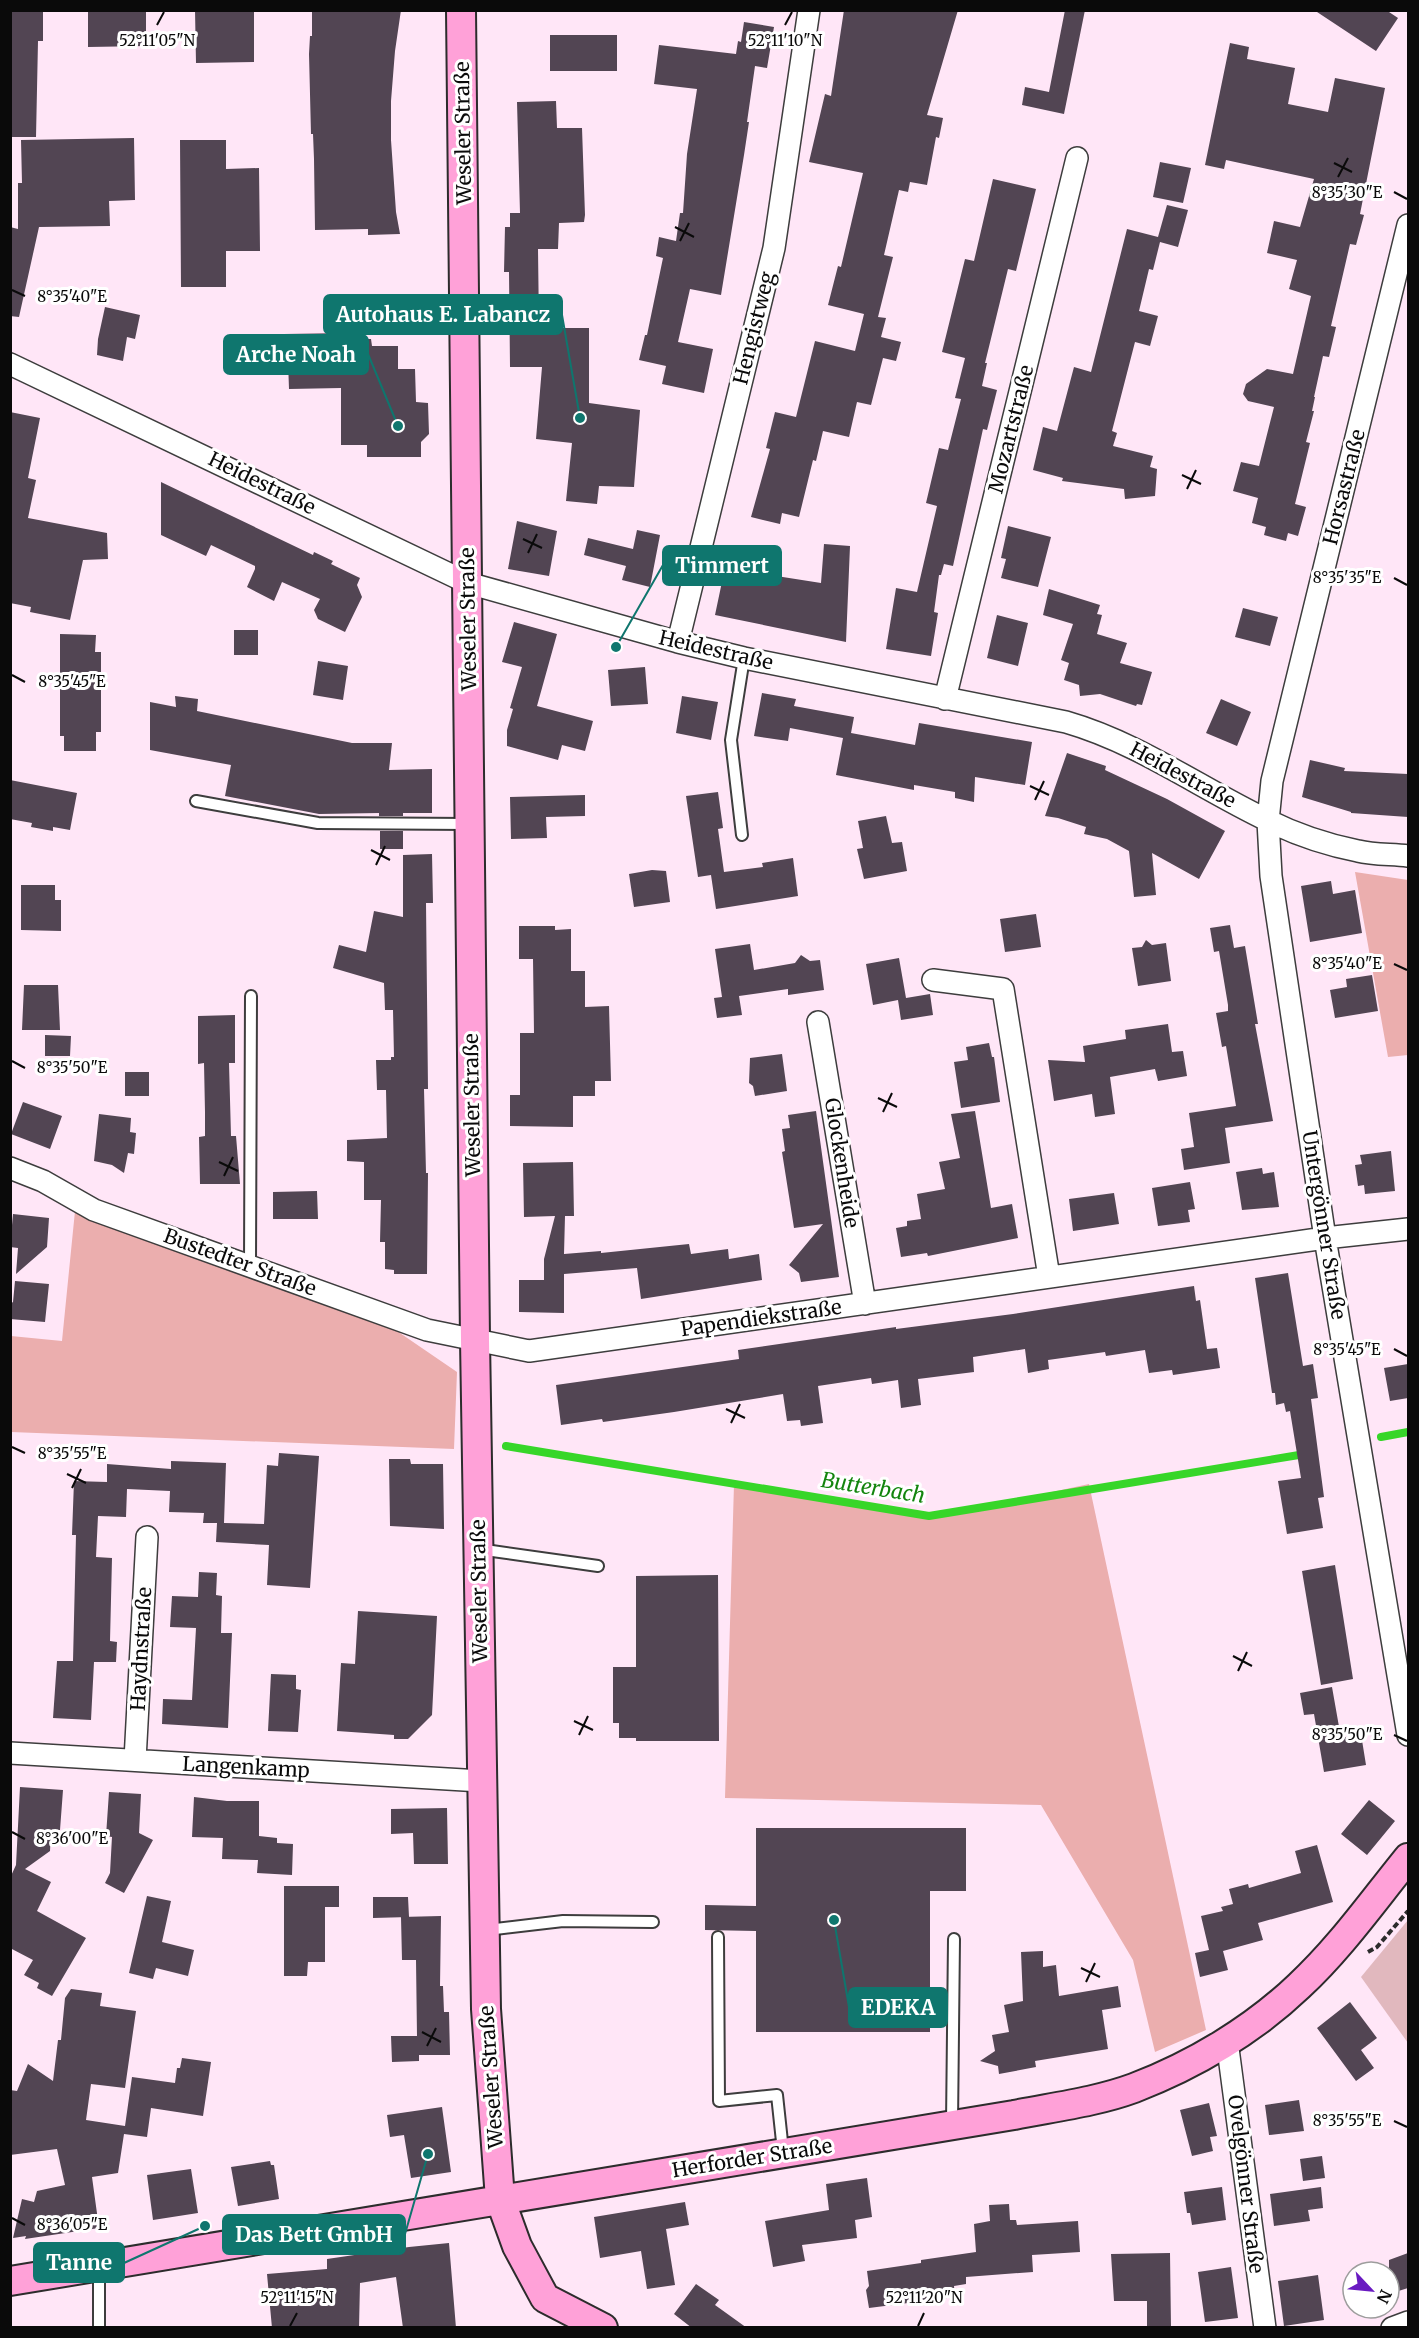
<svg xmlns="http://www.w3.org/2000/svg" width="1419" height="2338" font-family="Merriweather,serif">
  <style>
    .green { fill: #ebaeae }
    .cemetery { fill: #e1b8be }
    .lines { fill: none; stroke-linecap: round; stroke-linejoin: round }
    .stream { stroke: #37d629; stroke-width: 8 }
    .building { fill: #524553 }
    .lane-casing { stroke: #3d3d3d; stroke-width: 14 }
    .street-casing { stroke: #3d3d3d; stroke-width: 24 }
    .secondary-casing { stroke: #2c2c2c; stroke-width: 32 }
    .path { stroke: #2c2c2c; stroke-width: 4; stroke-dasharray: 6 3; stroke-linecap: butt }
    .lane { stroke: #fff; stroke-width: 10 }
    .street { stroke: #fff; stroke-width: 21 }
    .secondary { stroke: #ffa1d8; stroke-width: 28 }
    .ticks { fill: none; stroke: #0a0a0a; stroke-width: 2 }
    .labels { text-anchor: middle; stroke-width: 6; stroke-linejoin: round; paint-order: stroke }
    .street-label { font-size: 20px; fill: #0a0a0a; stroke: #fff }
    .water-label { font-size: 21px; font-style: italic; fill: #13850e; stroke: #fff }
    .ticks-label { font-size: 15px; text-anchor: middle; fill: #0a0a0a; stroke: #fff; stroke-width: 6; stroke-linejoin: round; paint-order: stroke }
    .leader { fill: none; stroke: #0f766e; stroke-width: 2 }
    .callout-dot { fill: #0f766e; stroke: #fff; stroke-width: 2 }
    .callout { fill: #0f766e; stroke: #0f766e; stroke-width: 2 }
    .callout-label { font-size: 21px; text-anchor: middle; font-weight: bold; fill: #fff }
  </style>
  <rect width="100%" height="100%" fill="#ffe6f7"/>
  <!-- green -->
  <path class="green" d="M1355,872L1408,880V1055L1388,1057Z
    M75,1211L397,1331L457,1372L454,1449L11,1432V1336L62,1341Z
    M734,1484L932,1518L1089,1484L1206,2030L1155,2052L1133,1960L1041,1805L725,1798Z"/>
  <!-- cemetery -->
  <path class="cemetery" d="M1408,1920V2043L1361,1977Z"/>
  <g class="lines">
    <!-- stream -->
    <path class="stream" d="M1381,1437L1408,1432
      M506,1446L929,1516L1305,1454"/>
  </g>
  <!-- building -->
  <path class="building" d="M10,10H43V41H38L36,137H10Z
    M88,10H146V46L88,47Z
    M195,10H254V62L196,63Z
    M312,10H401L395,51L391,101V140L396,212L400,234L368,235V229L315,230L314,159L313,134H311L309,54L310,36H312Z
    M844,10H958L927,115L943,118L939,138L936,137L927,185L910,182L908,192L899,190L884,255L893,257L878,317L886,318L881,337L901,342L896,361L883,358L871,405L857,402L849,437L823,431L816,461L813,460L799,517L782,513L780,524L751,517L770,449L766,448L775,412L796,417L815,341L855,351L864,314L828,305L838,266L841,267L863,173L809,162L825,94L831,96Z
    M1065,10H1085L1064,114L1022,105L1025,87L1049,92Z
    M1314,10H1386L1398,18L1376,51Z
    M744,22L774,27L767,68L755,66L747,122H749L744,155L721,295L690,289L678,342L713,349L704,393L662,384L666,366L639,360L645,335H647L663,258L656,256L659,237L676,241L680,213H683L687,154L697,89L654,84L659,45L736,54L738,41L741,42Z
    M550,35H617V71H550Z
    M1230,43L1249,47L1247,59L1295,68L1288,104L1328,112L1335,78L1385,88L1360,214L1364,215L1356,245L1350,244L1331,326L1336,327L1329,357L1323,356L1314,397H1315L1312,411H1314L1306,442L1310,443L1295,504L1306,507L1298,536L1288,533L1286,541L1264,535L1266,527L1252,523L1258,498L1233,491L1241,462L1259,466L1274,407L1248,401L1243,394L1246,384L1267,369L1293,374L1311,296L1289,289L1297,260L1267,253L1274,221L1300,227L1314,179L1226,160L1224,169L1205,165Z
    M556,101L557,128H582L585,215L584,222L559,223L558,249H538L539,328H589V403L640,410L634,487L599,486L597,504L566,501L572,443L536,439L542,367H510L509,272H504L505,227H510V213H520L517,102Z
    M134,138L135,200L109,201L110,226L39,227L19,317L10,316V227L18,229V183H22L21,140Z
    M180,140H226V169L259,168L260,251H226V287H181Z
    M1160,162L1191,168L1183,203L1153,197Z
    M993,179L1036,189L1016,271L1008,269L985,363H987L982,386L997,390L987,430L983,429L953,566L944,564L941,575H939L934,612L938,613L931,656L886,649L896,588L917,592L937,506L926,503L939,448L948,450L961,399L955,398L965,358L942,352L965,259L974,261Z
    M1167,205L1188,210L1178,247L1160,242L1153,270L1149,269L1139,311L1158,316L1150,346L1135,342L1112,431L1117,433L1113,446L1153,456L1150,467L1157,469L1155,496L1125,499L1124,489L1062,481L1063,478L1033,470L1043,427L1057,431L1074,367L1091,372L1127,229L1158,237Z
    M105,307L140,315L135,339L127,337L123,361L97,355L98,339Z
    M347,333V339H371L372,346H398V369H415L416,402L428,403L429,434L421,442V457H367V445H341V388L289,389L288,361H284V334Z
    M10,412L40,418L28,478L36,480L28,518L107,533L108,559L83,560L70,620L30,612L31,607L10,603Z
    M161,482L313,555L314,552L333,561L331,564L360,578L357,585L362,597L345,632L318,619L314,610L320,599L282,582L274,601L247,587L255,569V566L211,545L206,556L161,535Z
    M517,521L557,531L549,576L508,569Z
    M1008,526L1051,537L1038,587L1001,578L1006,559L1001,558Z
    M637,530L660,535L650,587L622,580L626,566L584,555L588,538L633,549Z
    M824,544L850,546L846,642L715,615L727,558L753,563L751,572L821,583Z
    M1049,589L1100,605L1097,614L1102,615L1097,634L1127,643L1120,663L1152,672L1142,705L1137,704L1136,706L1100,694L1080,696L1079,685L1064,680L1069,663L1061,660L1073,624L1043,615Z
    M1243,608L1278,617L1270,646L1235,637Z
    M997,615L1028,623L1018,666L987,658Z
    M514,622L557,634L537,706L593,721L585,751L562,745L558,760L507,746V730L513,709L510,708L522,667L502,662Z
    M234,630H258V655H234Z
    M60,634L96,635L95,652H101V732H96V751H64V736H60Z
    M318,661L348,666L343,700L313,695Z
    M645,667L648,704L611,706L608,670Z
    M762,693L796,699L794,706L854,717L851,733L915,745L919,723L1032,742L1025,785L975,777L974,802L955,798V792L914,785V790L836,775L843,738L790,728L788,741L754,736Z
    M175,696L198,699L197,711L352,743H392L389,770L432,769V813H403V816H379V813L319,814L225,796L231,765L150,750V702L176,707Z
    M682,696L718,702L711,740L676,733Z
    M1221,699L1251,712L1237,746L1206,733Z
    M1067,753L1106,766L1105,770L1167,799L1225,831L1199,879L1152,853L1156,895L1134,897L1129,851L1107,839L1084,834L1086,827L1058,818L1045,816Z
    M1310,760L1345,768L1344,771L1408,774V817L1351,813V812L1302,797Z
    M10,780L77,793L70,830L53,827V831L31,827L32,823L10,819Z
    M718,792L723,828L718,829L724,872L763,867L762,863L793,858L798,896L716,909L711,875L698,877L686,796Z
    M585,795V816L546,817L547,838L511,839L510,797Z
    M886,816L892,843L902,842L907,871L864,879L857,849L863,848L858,821Z
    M380,831H403V849H380Z
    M432,854L433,903H426L428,1089H424L426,1173H428L427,1274H394V1270L385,1269V1242H380L381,1200H364V1162L347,1161V1140L387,1138L386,1090H377L376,1060H391V1057H394L393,1010H385L384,983L333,968L339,945L366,952L374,911L403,917V855Z
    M652,870L666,871L670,902L634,907L629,874Z
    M1331,881L1333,894L1355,890L1362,933L1310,942L1301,886Z
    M21,885H55V900H61V931L21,930Z
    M1036,914L1041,947L1005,952L1000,919Z
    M1230,925L1234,948L1245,946L1258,1024H1255L1273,1121L1225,1128L1230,1163L1184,1170L1181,1149L1194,1147L1189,1113L1236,1106L1226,1046L1222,1047L1216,1013L1228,1011V1005L1219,951L1214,952L1210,928Z
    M519,926H555V930L571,929V971H585V1007L609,1006L611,1081H595V1096H573V1127L510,1126V1095H520V1033H534L533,959H519Z
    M1146,940L1152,945L1166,943L1171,981L1138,986L1132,948L1142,947Z
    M750,944L754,970L795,963L801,955L810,961L820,960L824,990L788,995V989L739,996L742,1015L717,1018L714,998L722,997L715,949Z
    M899,958L906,998L930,994L933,1015L901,1020L898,1000L873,1005L866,964Z
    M1372,975L1378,1011L1335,1018L1330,990L1347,987L1346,979Z
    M24,985H58L60,1030H22Z
    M235,1015V1063H229L231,1136H236L240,1184H200L199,1137L205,1136V1112L204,1063L198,1064V1016Z
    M1168,1024L1172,1052L1183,1051L1187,1076L1158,1081L1155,1069L1110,1077L1115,1114L1095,1117L1092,1094L1054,1101L1048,1060L1085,1062L1083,1046L1126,1039L1125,1030Z
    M45,1035L71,1036L70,1056H45Z
    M989,1043L992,1057H994L1000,1102L961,1108L954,1062L968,1060L966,1047Z
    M782,1054L787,1091L755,1096L753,1086L749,1083L750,1058Z
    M125,1072H149V1096H125Z
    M23,1102L62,1116L50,1149L11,1134Z
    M816,1111L839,1277L801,1282L799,1273L789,1265L823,1224L794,1228L782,1152L785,1151L782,1129L790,1128L788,1115Z
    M975,1111L991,1208L1012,1204L1018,1238L928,1256L927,1253L901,1257L896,1228L907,1226V1221L921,1219L917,1194L945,1189L939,1162L960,1158L951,1114Z
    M99,1114L131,1118L130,1132L136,1133L134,1154L128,1153L124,1173L112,1165L94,1161Z
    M1391,1151L1395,1191L1365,1194L1364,1185L1358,1186L1355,1165L1362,1164L1360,1155Z
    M573,1162L574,1216H565L564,1254L601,1251V1253L689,1244L691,1254L728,1249L729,1259L759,1254L762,1280L641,1299L637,1268L564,1274V1313L519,1312V1280H544V1259L555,1216L524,1217L523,1163Z
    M1262,1168L1263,1174L1274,1172L1279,1207L1242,1210L1236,1172Z
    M1190,1182L1195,1209L1188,1210L1190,1222L1158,1226L1152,1188Z
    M317,1191L318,1219H273V1192Z
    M1114,1193L1119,1224L1073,1231L1069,1199Z
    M13,1214L49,1218L47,1247L16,1274L18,1248L10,1247Z
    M1288,1273L1303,1366L1313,1364L1318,1398L1311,1399L1324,1497L1318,1498L1323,1528L1287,1534L1278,1481L1301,1478L1290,1411L1286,1412L1284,1403L1276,1405L1275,1393H1272L1255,1278Z
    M15,1281L49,1284L45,1322L10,1319V1304L13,1302Z
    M1194,1286L1196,1301L1200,1300L1207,1349L1217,1348L1220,1368L1173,1375L1172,1370L1149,1373L1145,1350L1106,1356L1105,1352L1048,1360L1049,1369L1028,1373L1025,1349L973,1357L974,1372L918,1379L921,1405L901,1408L898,1380L872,1384L871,1378L818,1386L823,1423L801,1426L800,1420L787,1421L783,1394L674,1412L603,1422L602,1419L561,1425L556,1385L739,1359L738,1350L896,1327V1329L1013,1314Z
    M1408,1364V1398L1390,1401L1384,1368Z
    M279,1453L319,1456L310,1588L267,1585L269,1545L216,1542L217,1523H203L204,1513L169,1512L170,1491L127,1489L126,1517L98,1516L96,1557L112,1558L110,1641L117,1642L116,1662H94L91,1720L53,1718L57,1661H73L76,1535H72L74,1481L107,1482V1464L171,1469V1461L226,1463L224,1523L264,1524L267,1465L278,1466Z
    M389,1459H410L411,1464H443L444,1529L390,1526Z
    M1335,1565L1353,1679L1321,1685L1302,1571Z
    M199,1572L217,1573L216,1595L222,1596L221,1633H232L228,1728L162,1724L163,1699L192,1700L196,1628L170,1627L172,1596L198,1597Z
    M718,1575L719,1741H636V1738H619V1723H613V1667H636V1576Z
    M358,1611L437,1616L432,1715L408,1739H394V1735L337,1731L341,1663L355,1664Z
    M271,1674L296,1675V1689L301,1690L298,1732L268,1731Z
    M1332,1687L1341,1738L1361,1734L1366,1765L1324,1772L1314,1714L1304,1715L1300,1693Z
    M20,1787L63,1790L60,1830H51L50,1851L25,1869L51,1882L37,1911L86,1938L52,1996L37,1988L39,1983L24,1975L33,1960L10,1948V1878L16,1865Z
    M109,1792L141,1794L139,1833L153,1840L124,1893L105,1883L110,1873L112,1837L106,1836Z
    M194,1797L227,1801H259V1836L277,1838V1843L293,1844L292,1875L257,1873L258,1860L222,1859L223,1838L192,1837Z
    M1369,1800L1395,1821L1367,1855L1341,1834Z
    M447,1808L448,1864H414L413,1833L391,1834V1809Z
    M756,1828H966V1891H930V2032H756V1931L705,1930V1905L756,1906Z
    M1317,1845L1333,1902L1258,1923L1263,1940L1223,1951L1228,1970L1200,1977L1195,1953L1209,1950L1201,1916L1223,1911L1221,1907L1233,1904L1229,1889L1248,1884L1249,1888L1301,1873L1295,1851Z
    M284,1886H339V1907H325V1962H308L307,1976H284Z
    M147,1896L171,1901L162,1942L194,1950L188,1976L156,1968L153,1979L129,1973Z
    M373,1897H408L409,1917L373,1918Z
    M441,1916L440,1986H443L444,2012H449L450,2055H419V2061L392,2062L391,2036H417L416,1960H402L401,1917Z
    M1043,1951V1967L1056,1965L1059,1996L1118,1986L1121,2007L1102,2010L1108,2049L1035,2061L1036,2067L999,2074L998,2066L980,2061L995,2051L992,2035L1009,2032L1004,2005L1023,2001L1021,1952Z
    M71,1989L102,1993L100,2006L136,2011L125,2088L91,2084L86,2120L125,2126L132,2077L175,2083L177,2068H180L182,2058L211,2062L203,2116L151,2108L147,2137L124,2134L118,2173L92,2177L99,2228L25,2239L26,2236L13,2238L22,2199L34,2202L37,2191L65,2185L57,2149L10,2155V2090L17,2091L28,2064L53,2081L58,2040H61L65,1998Z
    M1350,2002L1377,2038L1361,2050L1374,2068L1356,2081L1317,2028Z
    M1299,2100L1304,2131L1269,2135L1265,2105Z
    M1209,2103L1217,2136L1210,2137L1213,2151L1192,2156L1180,2110Z
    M442,2107L451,2172L411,2178L404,2135L390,2137L387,2115Z
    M1322,2156L1325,2178L1303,2181L1300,2159Z
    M270,2161L271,2165H274L279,2199L238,2206L231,2167Z
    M191,2169L198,2213L153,2220L147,2175Z
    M867,2178L872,2217L855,2220L857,2238L802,2245L805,2261L773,2267L765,2221L829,2210L826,2184Z
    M1222,2187L1226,2220L1192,2225L1190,2213H1187L1184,2192Z
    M1321,2187L1323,2208L1308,2210L1310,2221L1274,2226L1270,2194Z
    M685,2202L689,2225L666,2229L675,2285L647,2289L641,2251L600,2258L594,2217Z
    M1009,2204L1010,2220H1016L1017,2225L1078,2221L1080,2252L1032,2255L1033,2272L966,2277V2284L954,2286L955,2297L869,2308L866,2290L869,2286L867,2271L921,2263V2260L976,2252L974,2224L990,2221L989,2205Z
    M449,2243L456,2328H403L396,2277L360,2283L359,2328H272L267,2274L327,2269V2259L409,2247Z
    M1170,2253L1171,2328H1147V2301H1114L1111,2254Z
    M1408,2253V2288L1389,2294V2260Z
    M1231,2267L1238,2318L1205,2322L1198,2272Z
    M1318,2275L1324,2320L1284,2326L1278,2281Z
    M696,2284L719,2300L715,2305L747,2328H692L674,2314Z"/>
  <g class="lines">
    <!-- lane casing -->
    <g class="lane-casing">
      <path id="lane" d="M196,801L318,823L469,824
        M742,835L731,740L744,658
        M250,1265L251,996
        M478,1549L598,1566
        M487,1930L563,1921L653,1922
        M718,1937L719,2101L777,2095L783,2151
        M952,2124L954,1939
        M99,2268V2328"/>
    </g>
    <!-- street casing -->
    <g class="street-casing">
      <path id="street" d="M1408,225L1272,781L1268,821L1271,876L1325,1238L1408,1735
        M10,364L468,583L678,642L744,658L1066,722C1139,743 1200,788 1267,820C1295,834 1328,845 1358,851C1374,855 1392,854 1408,856
        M678,642L774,248L809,10
        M945,699L1077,158
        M933,980L1003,989L1049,1277
        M818,1022L865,1304
        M10,1168L43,1181L94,1210L427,1330L529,1351L1325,1238L1408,1229
        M10,1753L481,1781
        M135,1760L147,1537
        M1227,2041L1265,2328
        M1392,2328L1408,2322"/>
    </g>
    <!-- secondary casing -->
    <g class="secondary-casing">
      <path id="secondary" d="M461,10L475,1340L486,2009L500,2199L517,2246L545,2298L603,2328
        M10,2281L1014,2115C1054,2107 1096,2102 1134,2088C1194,2065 1253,2030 1299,1986C1340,1948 1373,1901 1408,1858"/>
    </g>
    <!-- path -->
    <path class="path" d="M1368,1952L1377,1947L1408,1911"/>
    <!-- lane -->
    <use href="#lane" class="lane"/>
    <!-- street -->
    <use href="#street" class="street"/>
    <!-- secondary -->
    <use href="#secondary" class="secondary"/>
  </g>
  <!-- ticks -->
  <path class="ticks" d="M157,25L164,12M785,25L792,12M1334,163L1352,172M1338,177L1348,158M1394,192L1407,199M675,227L694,237M680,241L689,223M12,290L25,296M1182,475L1201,484M1187,489L1196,470M523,539L542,548M528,553L537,534M1394,578L1407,585M12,675L25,682M1030,786L1049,795M1035,800L1044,781M371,850L390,860M376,865L385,846M1394,964L1407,970M12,1061L25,1068M878,1098L897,1107M883,1112L892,1093M219,1162L238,1171M224,1176L233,1157M1394,1349L1407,1356M726,1409L745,1418M731,1423L740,1404M12,1447L25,1453M67,1474L86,1483M72,1488L81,1469M1233,1656L1252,1666M1238,1671L1247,1652M574,1721L593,1730M579,1735L588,1716M1394,1735L1407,1741M12,1832L25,1839M1081,1968L1100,1977M1086,1982L1095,1963M422,2032L441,2042M427,2046L436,2028M1394,2121L1407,2127M12,2218L25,2225M290,2326L297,2313M918,2326L924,2313"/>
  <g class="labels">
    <!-- street labels -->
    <g class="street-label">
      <text transform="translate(463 133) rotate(-91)" y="7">Weseler Straße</text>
      <text transform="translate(754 328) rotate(-76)" y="7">Hengistweg</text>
      <text transform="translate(1011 429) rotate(-76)" y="7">Mozartstraße</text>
      <text transform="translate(262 483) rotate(26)" y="7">Heidestraße</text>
      <text transform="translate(1344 487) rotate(-76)" y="7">Horsastraße</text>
      <text transform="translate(468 619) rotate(-91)" y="7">Weseler Straße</text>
      <text transform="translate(716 650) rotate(13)" y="7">Heidestraße</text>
      <text transform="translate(1183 775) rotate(28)" y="7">Heidestraße</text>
      <text transform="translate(472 1105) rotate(-91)" y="7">Weseler Straße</text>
      <text transform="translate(842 1163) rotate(81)" y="7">Glockenheide</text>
      <text transform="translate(1324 1225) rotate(81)" y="7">Untergönner Straße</text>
      <text transform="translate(240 1262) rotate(20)" y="7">Bustedter Straße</text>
      <text transform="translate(761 1318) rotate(-8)" y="7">Papendiekstraße</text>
      <text transform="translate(479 1591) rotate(-91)" y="7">Weseler Straße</text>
      <text transform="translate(141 1649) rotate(-87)" y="7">Haydnstraße</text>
      <text transform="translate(246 1767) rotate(3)" y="7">Langenkamp</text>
      <text transform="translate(491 2077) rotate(-94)" y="7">Weseler Straße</text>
      <text transform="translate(752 2158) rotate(-9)" y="7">Herforder Straße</text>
      <text transform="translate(1246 2184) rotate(83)" y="7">Ovelgönner Straße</text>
    </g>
    <!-- water labels -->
    <g class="water-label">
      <text transform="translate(873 1488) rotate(9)" y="7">Butterbach</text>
    </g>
  </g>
  <g class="ticks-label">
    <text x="785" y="46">52°11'10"N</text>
    <text x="157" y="46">52°11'05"N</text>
    <text x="1347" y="198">8°35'30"E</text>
    <text x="72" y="302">8°35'40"E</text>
    <text x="1347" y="583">8°35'35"E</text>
    <text x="72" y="687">8°35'45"E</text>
    <text x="1347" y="969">8°35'40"E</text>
    <text x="72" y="1073">8°35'50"E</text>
    <text x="1347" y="1355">8°35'45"E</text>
    <text x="72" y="1459">8°35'55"E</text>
    <text x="1347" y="1740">8°35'50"E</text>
    <text x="72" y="1844">8°36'00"E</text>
    <text x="1347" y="2126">8°35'55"E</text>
    <text x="72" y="2230">8°36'05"E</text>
    <text x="297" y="2303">52°11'15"N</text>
    <text x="924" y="2303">52°11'20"N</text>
  </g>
  <!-- callouts -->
  <path class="leader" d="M580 418L562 315M398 426L368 354M616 647L663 565M834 1920L849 2007M428 2154L405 2234M205 2226L124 2263"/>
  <g class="callout-dot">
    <circle cx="580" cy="418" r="6"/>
    <circle cx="398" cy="426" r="6"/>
    <circle cx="616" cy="647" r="6"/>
    <circle cx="834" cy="1920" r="6"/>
    <circle cx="428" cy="2154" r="6"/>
    <circle cx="205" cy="2226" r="6"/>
  </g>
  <g class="callout">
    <rect x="324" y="295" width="238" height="39" rx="6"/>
    <rect x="224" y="335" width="144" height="39" rx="6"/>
    <rect x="663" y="546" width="118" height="39" rx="6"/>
    <rect x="849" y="1988" width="98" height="39" rx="6"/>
    <rect x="223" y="2215" width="182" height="39" rx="6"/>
    <rect x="34" y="2243" width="90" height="39" rx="6"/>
  </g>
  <g class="callout-label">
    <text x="443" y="322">Autohaus E. Labancz</text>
    <text x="296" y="362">Arche Noah</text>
    <text x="722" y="573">Timmert</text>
    <text x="898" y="2015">EDEKA</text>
    <text x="314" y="2242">Das Bett GmbH</text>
    <text x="79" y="2270">Tanne</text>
  </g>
  <!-- border -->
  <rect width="1419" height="2338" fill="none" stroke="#0a0a0a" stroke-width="24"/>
  <!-- north arrow -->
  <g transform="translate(1371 2290) rotate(116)"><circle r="28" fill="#ffffff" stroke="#9d9d9d" stroke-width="1.5"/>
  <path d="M0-4.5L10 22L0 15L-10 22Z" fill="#691ac1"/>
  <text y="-9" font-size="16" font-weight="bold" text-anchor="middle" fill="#0a0a0a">N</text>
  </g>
</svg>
